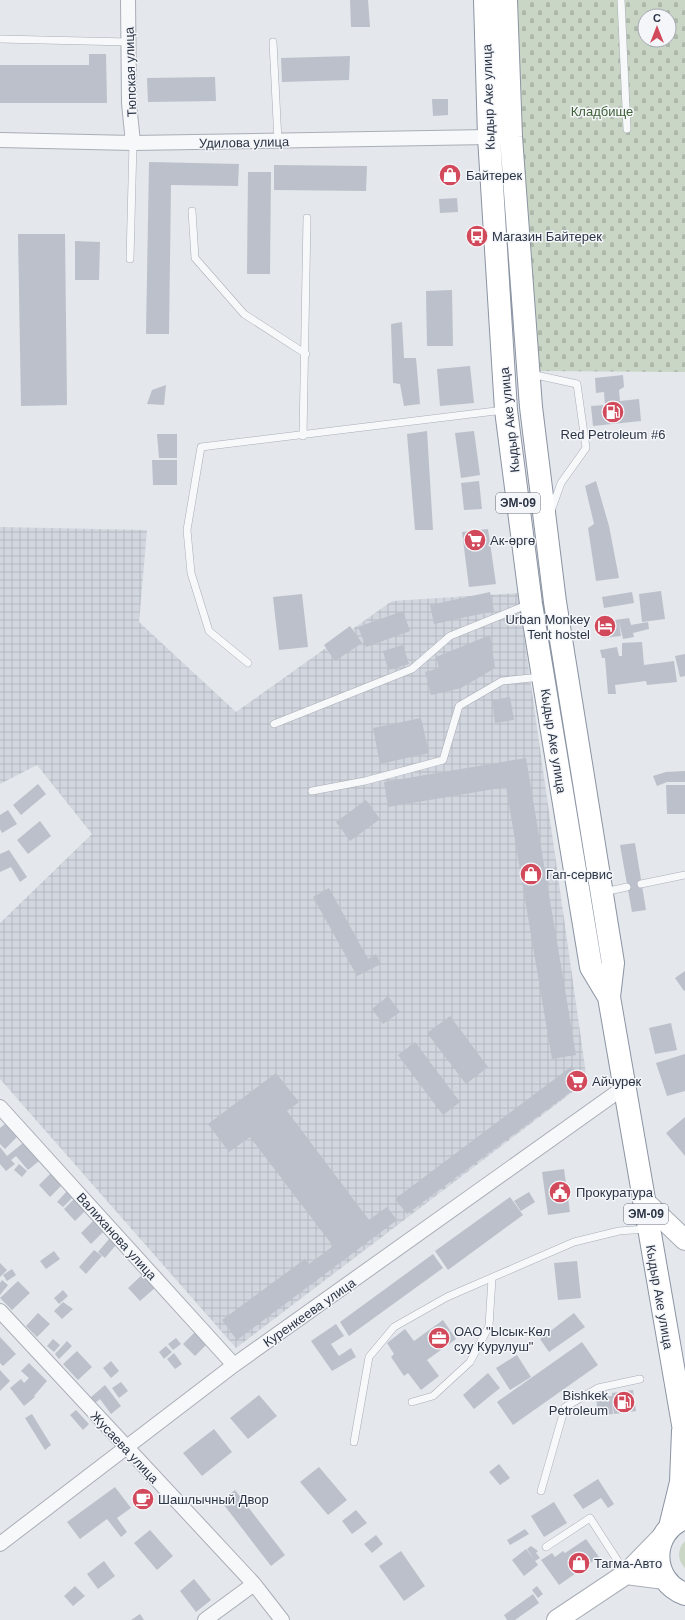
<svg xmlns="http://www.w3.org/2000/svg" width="685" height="1620" font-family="Helvetica,sans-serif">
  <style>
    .industrial { fill: url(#industrial-grid) }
    .grass { fill: #c9d6c5 }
    .cemetery { fill: url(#cemetery-stones); fill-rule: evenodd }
    .building { fill: #bbc0ca }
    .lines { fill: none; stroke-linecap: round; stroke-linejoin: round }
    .lane-casing { stroke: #a9aeb7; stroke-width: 8 }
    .street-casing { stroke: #a9aeb7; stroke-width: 16 }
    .secondary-casing { stroke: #a9aeb7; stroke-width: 22 }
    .highway-casing { stroke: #8b94a3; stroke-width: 24 }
    .lane { stroke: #f7f8fa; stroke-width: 7 }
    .street { stroke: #f7f8fa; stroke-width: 14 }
    .secondary { stroke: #fff; stroke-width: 20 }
    .highway { stroke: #fff; stroke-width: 22 }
    .labels { text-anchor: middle; stroke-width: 3; stroke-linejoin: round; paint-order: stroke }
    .shield { fill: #f4f6f9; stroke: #676e7b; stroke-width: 1 }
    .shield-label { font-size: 12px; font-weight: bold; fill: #2b3445 }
    .street-label { font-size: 13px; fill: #2b3445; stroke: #f4f6f9 }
    .park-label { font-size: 13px; fill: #3f6138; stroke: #f4f6f9 }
    .poi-label { font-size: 13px; fill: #2b3445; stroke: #f4f6f9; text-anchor: start }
  </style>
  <defs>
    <pattern id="industrial-grid" width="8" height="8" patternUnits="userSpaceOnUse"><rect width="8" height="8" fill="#d2d6de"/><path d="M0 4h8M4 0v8" fill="none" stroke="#b4b8c0"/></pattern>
    <pattern id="cemetery-stones" width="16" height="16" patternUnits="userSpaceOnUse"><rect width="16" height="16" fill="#c9d6c5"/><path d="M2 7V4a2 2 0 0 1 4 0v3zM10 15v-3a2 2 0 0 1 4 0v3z" fill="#adb8ab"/></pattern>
  </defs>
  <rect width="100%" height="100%" fill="#e4e7ec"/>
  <!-- industrial -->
  <path class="industrial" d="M0,527L147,530L139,622L236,712L392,601L518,593L587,1081L236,1348L0,1079V923L92,834L37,765L0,784Z"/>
  <!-- grass -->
  <path class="grass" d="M685,1541V1568C677,1560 677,1549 685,1541Z"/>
  <!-- cemetery -->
  <path class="cemetery" d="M518,0H685V372L537,371L521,161ZM645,16H669V40H645Z"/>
  <!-- building -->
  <path class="building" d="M350,0H368L370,27H351Z
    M89,54H106L107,103H0V65H89Z
    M350,56L349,80L282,82L281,58Z
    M215,77L216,101L148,102L147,78Z
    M432,99H448V115L433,116Z
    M149,162L239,164L238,186L171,185L169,334H146Z
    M274,165L367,166L366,191L274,190Z
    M248,172H271L270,274H247Z
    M457,198L458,212L440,213L439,199Z
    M18,234H65L67,405L21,406Z
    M75,241L100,242L99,280H75Z
    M452,290L453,346H427L426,291Z
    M402,322L404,358H416L420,404L404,406L400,384L393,383L391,324Z
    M470,366L474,403L440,406L437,369Z
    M623,375L624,387L619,390L620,401L639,399L641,421L593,426L591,406L605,405L604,392L596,393L595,378Z
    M166,385L164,405L147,404L152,390Z
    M427,431L433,530H415L407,434Z
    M474,431L480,475L461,478L455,433Z
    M157,434H177V458H159Z
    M152,460H177V485H153Z
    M479,481L482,509L464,510L461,483Z
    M596,481L609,526L619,578L596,581L588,528L594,524L585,486Z
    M488,529L496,584L469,587L462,532Z
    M661,591L665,619L642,622L639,594Z
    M490,592L494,611L434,624L430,605Z
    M632,592L634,603L604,608L602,597Z
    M302,594L308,647L279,650L273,597Z
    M403,611L410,631L366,647L358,627Z
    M629,618L631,625L648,622L649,629L633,633L634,637L623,639L619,622L621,636L602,638L601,622Z
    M350,626L362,643L335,661L324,645Z
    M490,635L495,668L461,688L431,695L425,672L439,668L436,657Z
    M642,642L644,665L674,661L677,682L647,685L646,681L615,685L616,694H608L605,658H602L600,650L617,647L619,656H622V643Z
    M403,645L409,664L388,670L383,651Z
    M685,654V676L680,677L675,656Z
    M510,697L514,720L495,723L492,700Z
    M421,718L429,753L380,764L373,728Z
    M526,758L576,1055L552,1059L506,787L388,807L384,782Z
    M685,771V782H667L657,786L653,776L666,772Z
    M38,784L46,794L21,815L13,805Z
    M666,785H685V814H667Z
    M366,800L380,819L350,841L336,822Z
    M8,810L17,824L2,833L0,829V815Z
    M40,821L51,836L28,854L17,840Z
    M635,843L646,910L632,912L620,845Z
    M9,850L27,877L20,882L11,867L0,872V854Z
    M329,888L368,959L376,954L381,964L357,976L313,897Z
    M685,971V990L684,991L675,978Z
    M388,996L400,1012L383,1024L372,1009Z
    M450,1016L488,1067L466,1084L427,1033Z
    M671,1023L677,1050L655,1054L649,1028Z
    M415,1042L460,1102L443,1115L398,1055Z
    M685,1054V1091L667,1096L656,1063Z
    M572,1066L584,1082L407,1214L395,1199Z
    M276,1073L299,1102L287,1111L369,1220L387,1207L397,1220L237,1340L222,1320L305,1259L309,1264L333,1246L250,1137L229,1152L208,1124Z
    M685,1117V1156L666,1133Z
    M5,1124L18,1136L5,1149L0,1144V1128Z
    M23,1143L39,1161L28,1170L16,1156L11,1160L15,1164L6,1171L0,1164V1147L7,1156Z
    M19,1164L27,1171L22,1177L14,1170Z
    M564,1169L570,1212L548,1215L542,1172Z
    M51,1173L63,1184L50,1197L39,1185Z
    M67,1191L73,1197L63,1207L57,1202Z
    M529,1192L535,1202L521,1211L514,1201Z
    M510,1197L523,1215L448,1270L435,1251Z
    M75,1198L86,1210L75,1221L64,1209Z
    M93,1221L103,1232L91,1244L81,1233Z
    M109,1239L116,1245L105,1258L98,1252Z
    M94,1250L102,1256L86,1274L79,1267Z
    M54,1251L60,1259L46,1269L40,1261Z
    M433,1254L443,1268L349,1336L340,1322Z
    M577,1261L581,1298L558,1300L554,1263Z
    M0,1263L7,1270L0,1277Z
    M12,1269L16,1275L7,1281L3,1275Z
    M143,1274L156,1287L140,1301L128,1288Z
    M2,1280L8,1285L0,1295V1283Z
    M18,1281L30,1293L12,1310L0,1298Z
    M63,1290L68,1296L59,1304L54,1298Z
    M63,1302L73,1309L62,1319L54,1311Z
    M38,1313L50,1324L37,1337L26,1326Z
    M574,1313L585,1327L549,1352L540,1339Z
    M443,1320L456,1339L427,1360L439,1376L421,1390L408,1373L404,1376L391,1357L394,1354L387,1343L405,1329L414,1341Z
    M336,1324L344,1336L331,1344L339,1356L351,1348L356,1357L332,1371L311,1341Z
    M197,1330L209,1342L195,1356L183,1344Z
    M0,1337L16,1354L3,1366L0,1363Z
    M176,1338L181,1344L173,1350L168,1344Z
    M53,1339L60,1345L54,1352L47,1346Z
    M67,1341L72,1346L59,1359L55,1354Z
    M582,1342L598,1365L513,1425L497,1402Z
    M166,1346L172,1352L164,1359L159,1352Z
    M77,1351L92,1367L78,1380L63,1364Z
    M174,1353L182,1364L175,1369L167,1359Z
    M517,1355L531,1377L510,1390L496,1368Z
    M111,1361L119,1371L111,1378L103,1368Z
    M29,1363L47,1381L34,1396L35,1397L24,1406L10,1388L21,1379L24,1383L29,1378L21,1371Z
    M0,1370L10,1381L0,1391Z
    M488,1373L500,1388L474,1409L463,1395Z
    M121,1382L128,1391L119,1398L112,1388Z
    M105,1385L121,1406L111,1414L100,1399L94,1404L90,1398Z
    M633,1390L636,1411L614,1414L612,1401L613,1414L598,1415L596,1397L612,1396V1393Z
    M259,1395L277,1416L248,1439L230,1418Z
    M76,1410L89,1424L83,1430L70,1415Z
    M32,1414L51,1445L45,1450L25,1418Z
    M214,1429L232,1452L202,1476L183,1453Z
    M499,1464L510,1478L500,1485L489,1472Z
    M319,1467L347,1500L328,1515L300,1482Z
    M598,1479L614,1504L608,1508L601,1498L583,1509L573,1495Z
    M115,1487L131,1508L117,1518L127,1532L121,1537L107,1519L80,1539L67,1522Z
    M235,1490L285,1555L271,1566L221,1501Z
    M554,1502L567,1523L544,1537L531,1516Z
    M356,1510L367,1523L352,1534L342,1521Z
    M525,1529L529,1534L510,1545L507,1540Z
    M150,1530L173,1556L157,1570L134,1543Z
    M376,1535L383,1544L372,1553L364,1544Z
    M586,1539L599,1557L559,1585L541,1560L552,1553L555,1557L563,1551L565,1553Z
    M531,1546L538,1551L536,1553L540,1558L535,1561L527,1549Z
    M526,1549L538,1565L524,1576L512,1560Z
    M401,1551L425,1586L404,1601L379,1566Z
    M104,1561L115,1576L98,1589L87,1574Z
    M194,1579L211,1600L196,1612L180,1591Z
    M75,1586L85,1596L73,1606L64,1596Z
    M537,1586L543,1594L538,1598L532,1590Z
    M533,1594L539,1603L515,1620H507L504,1615Z
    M140,1614L144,1620H131Z"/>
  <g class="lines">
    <!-- lane casing -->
    <g class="lane-casing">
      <path id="lane" d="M621,0L627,129
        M0,39L128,42
        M273,42L278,141
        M192,211L195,258L244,314L306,354
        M130,259L133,143
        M531,374L577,384L586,448L561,483L551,511
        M303,436L307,218
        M248,663L209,631L191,573L187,530L201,447L504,410
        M274,724L412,669L450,636L529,604
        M312,791L365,781L443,760L459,706L502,681L541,677
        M641,884L685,875
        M604,892L627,887
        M412,1402L433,1396L470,1362L489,1326L492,1278
        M354,1442L369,1357L394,1327L447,1297L574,1242L619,1231L646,1229
        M541,1491L565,1407L598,1388L640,1379
        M546,1547L590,1518L625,1572"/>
    </g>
    <!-- street casing -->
    <g class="street-casing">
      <path id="street" d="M128,0L129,103L133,143
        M0,140L133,143L489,137
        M0,1107L234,1365
        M0,1311L254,1584L282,1620
        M0,1544L234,1365L623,1088
        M205,1620L254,1584"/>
    </g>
    <!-- secondary casing -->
    <g class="secondary-casing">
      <path id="secondary" d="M643,1200L685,1240
        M626,1574L665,1579
        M557,1620L626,1574L663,1536"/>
    </g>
    <!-- highway casing -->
    <g class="highway-casing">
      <path id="highway" d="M485,0L489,137L506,410L531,604L591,967L609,997
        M506,0L511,137L531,407L555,602L613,963L609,997L685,1436
        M685,1518C650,1531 649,1581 685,1594
        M670,1527L681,1482L683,1431"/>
    </g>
    <!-- lane -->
    <use href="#lane" class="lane"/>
    <!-- street -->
    <use href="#street" class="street"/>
    <!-- secondary -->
    <use href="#secondary" class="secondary"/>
    <!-- highway -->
    <use href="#highway" class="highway"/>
  </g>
  <!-- icons -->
  <defs>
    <g id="shop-disc" transform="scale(1.15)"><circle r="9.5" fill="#d1495b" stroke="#f4f6f9"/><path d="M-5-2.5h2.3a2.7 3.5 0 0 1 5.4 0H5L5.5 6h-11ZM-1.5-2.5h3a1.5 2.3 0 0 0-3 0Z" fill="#fff"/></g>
    <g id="bus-disc" transform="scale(1.15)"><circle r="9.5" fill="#d1495b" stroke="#f4f6f9"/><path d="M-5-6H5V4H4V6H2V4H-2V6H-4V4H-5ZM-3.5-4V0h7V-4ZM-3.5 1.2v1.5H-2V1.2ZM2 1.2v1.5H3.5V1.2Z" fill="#fff"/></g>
    <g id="fuel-disc" transform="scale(1.15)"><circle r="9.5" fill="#d1495b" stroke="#f4f6f9"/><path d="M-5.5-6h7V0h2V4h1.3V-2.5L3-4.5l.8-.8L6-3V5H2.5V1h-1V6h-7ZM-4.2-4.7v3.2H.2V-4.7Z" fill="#fff"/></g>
    <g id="supermarket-disc" transform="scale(1.15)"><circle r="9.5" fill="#d1495b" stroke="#f4f6f9"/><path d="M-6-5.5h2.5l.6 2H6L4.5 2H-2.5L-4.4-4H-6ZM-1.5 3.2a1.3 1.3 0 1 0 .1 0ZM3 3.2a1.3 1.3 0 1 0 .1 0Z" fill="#fff"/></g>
    <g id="hotel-disc" transform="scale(1.15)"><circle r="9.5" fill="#d1495b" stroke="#f4f6f9"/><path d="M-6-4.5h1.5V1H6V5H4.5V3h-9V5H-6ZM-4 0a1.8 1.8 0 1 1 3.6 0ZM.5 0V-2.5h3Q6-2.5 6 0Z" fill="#fff"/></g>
    <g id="civic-disc" transform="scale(1.15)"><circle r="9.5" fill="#d1495b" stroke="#f4f6f9"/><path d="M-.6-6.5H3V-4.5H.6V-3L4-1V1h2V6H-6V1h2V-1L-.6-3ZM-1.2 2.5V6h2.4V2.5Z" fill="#fff"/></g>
    <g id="office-disc" transform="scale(1.15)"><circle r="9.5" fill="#d1495b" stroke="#f4f6f9"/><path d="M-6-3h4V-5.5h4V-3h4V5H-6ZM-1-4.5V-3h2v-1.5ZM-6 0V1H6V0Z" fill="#fff"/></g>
    <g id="cafe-disc" transform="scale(1.15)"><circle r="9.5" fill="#d1495b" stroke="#f4f6f9"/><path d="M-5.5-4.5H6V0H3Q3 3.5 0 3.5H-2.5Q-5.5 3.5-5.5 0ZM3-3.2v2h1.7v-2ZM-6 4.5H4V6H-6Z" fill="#fff"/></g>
  </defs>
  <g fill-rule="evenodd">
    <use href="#shop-disc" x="450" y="175"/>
    <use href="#bus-disc" x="477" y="236"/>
    <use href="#fuel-disc" x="613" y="412"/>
    <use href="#supermarket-disc" x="475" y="540"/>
    <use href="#hotel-disc" x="605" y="626"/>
    <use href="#shop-disc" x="531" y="874"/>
    <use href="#supermarket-disc" x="577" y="1081"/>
    <use href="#civic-disc" x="560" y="1192"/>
    <use href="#office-disc" x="439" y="1338"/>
    <use href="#fuel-disc" x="624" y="1402"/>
    <use href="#cafe-disc" x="143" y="1499"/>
    <use href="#shop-disc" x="579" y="1563"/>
  </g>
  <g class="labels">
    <!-- shield labels -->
    <g class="shield">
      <rect x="496" y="493" width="44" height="20" rx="3"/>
      <rect x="624" y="1204" width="44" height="20" rx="3"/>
    </g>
    <g class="shield-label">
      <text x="518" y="507">ЭМ-09</text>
      <text x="646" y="1218">ЭМ-09</text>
    </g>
    <!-- street labels -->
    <g class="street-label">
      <text transform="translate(130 72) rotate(-92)" y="5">Тюпская улица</text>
      <text transform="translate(488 97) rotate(-92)" y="5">Кыдыр Аке улица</text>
      <text transform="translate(244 142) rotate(-1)" y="5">Удилова улица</text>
      <text transform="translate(509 420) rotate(-96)" y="5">Кыдыр Аке улица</text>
      <text transform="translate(554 741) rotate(81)" y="5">Кыдыр Аке улица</text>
      <text transform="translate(117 1236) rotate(48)" y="5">Валиханова улица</text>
      <text transform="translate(660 1297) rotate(80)" y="5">Кыдыр Аке улица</text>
      <text transform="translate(309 1312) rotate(-35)" y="5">Куренкеева улица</text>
      <text transform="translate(125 1447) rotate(47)" y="5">Жусаева улица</text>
    </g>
    <!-- park labels -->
    <g class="park-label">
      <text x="602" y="116">Кладбище</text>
    </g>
    <!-- poi labels -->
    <g class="poi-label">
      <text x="466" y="180">Байтерек</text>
      <text x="492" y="241">Магазин Байтерек</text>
      <text x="613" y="439" text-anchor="middle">Red Petroleum #6</text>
      <text x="490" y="545">Ак-өргө</text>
      <text x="590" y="624" text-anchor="end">Urban Monkey<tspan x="590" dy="15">Tent hostel</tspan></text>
      <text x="546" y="879">Гап-сервис</text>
      <text x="592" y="1086">Айчурөк</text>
      <text x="576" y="1197">Прокуратура</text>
      <text x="454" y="1336">ОАО "Ысык-Көл<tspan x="454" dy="15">суу Курулуш"</tspan></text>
      <text x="608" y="1400" text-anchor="end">Bishkek<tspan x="608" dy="15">Petroleum</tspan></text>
      <text x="158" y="1504">Шашлычный Двор</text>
      <text x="594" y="1568">Тагма-Авто</text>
    </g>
  </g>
  <!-- north arrow -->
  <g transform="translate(657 28)"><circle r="19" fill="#f4f6f9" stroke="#a4a8b1"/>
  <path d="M0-3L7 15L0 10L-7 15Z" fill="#d1495b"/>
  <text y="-6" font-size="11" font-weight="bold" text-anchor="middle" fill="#2b3445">С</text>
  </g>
</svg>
